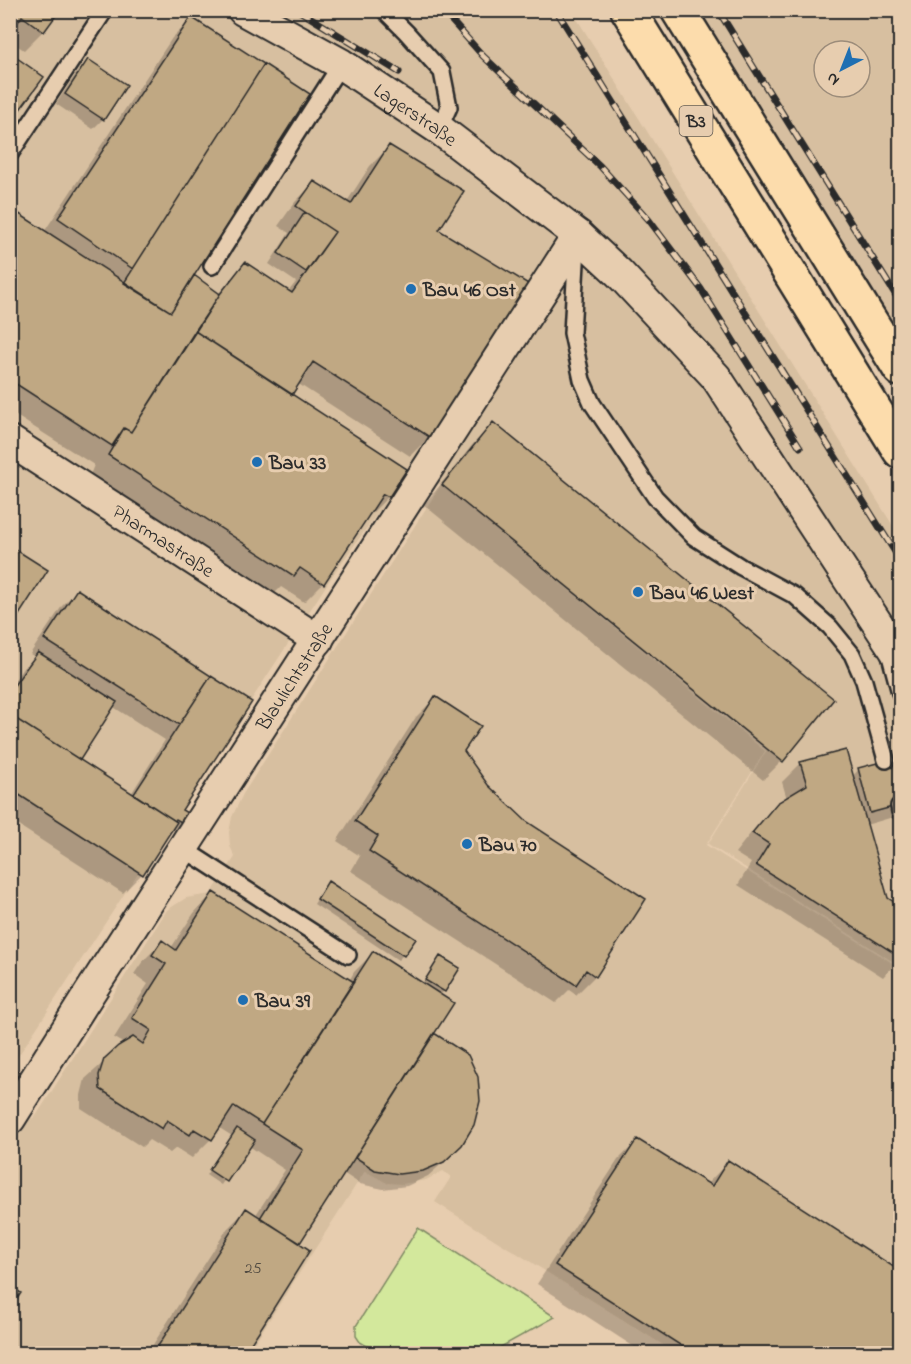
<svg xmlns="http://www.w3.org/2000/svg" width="911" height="1364" font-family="'Indie Flower',sans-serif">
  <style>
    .built { fill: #d7bfa0; fill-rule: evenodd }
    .grass { fill: #d3e89c; stroke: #7f8a64; stroke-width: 1.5 }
    .shadow { fill: #0003; fill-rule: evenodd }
    .building { fill: #c0a883; stroke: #2b2b2b; stroke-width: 1.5 }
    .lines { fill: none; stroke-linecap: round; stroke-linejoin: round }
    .service-casing { stroke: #2b2b2b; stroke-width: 20 }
    .minor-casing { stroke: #2b2b2b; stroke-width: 34 }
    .primary-casing { stroke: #2b2b2b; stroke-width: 38 }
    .service { stroke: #e7cdaf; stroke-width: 15 }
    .minor { stroke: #e7cdaf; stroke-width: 30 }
    .primary { stroke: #fcdcac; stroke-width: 33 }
    .rail-casing { stroke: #2b2b2b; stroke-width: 7 }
    .rail { stroke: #e7cdaf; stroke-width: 4.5; stroke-dasharray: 14; stroke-linecap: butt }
    .poi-dot { fill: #1f6fb2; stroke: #e7cdaf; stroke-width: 2 }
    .labels { text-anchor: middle; stroke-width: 6; stroke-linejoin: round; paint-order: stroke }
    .number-label { font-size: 16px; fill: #504a41 }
    .shield { fill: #e7cdaf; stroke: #635c53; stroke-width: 1.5 }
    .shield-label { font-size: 18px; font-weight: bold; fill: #2b2b2b }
    .street-label { font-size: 20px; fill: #2b2b2b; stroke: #e7cdaf }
    .poi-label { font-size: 20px; font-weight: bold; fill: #2b2b2b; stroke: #e7cdaf; text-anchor: start }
  </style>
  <rect width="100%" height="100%" fill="#e7cdaf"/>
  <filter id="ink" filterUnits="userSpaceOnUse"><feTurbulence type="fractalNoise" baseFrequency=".0167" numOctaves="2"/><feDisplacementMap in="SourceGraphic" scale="12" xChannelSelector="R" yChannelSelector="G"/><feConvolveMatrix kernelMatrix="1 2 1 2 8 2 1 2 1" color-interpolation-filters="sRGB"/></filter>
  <g filter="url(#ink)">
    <!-- built -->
    <path class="built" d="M11,11H572L900,537V966L708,844L767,750L486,522L765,751L706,845L900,968V1353H676L435,1202L451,1177L443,1171L426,1180L402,1184L387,1183L365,1171L248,1353H11V1131L36,1116L167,910L186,898L211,894L235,857L230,846L229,832L232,817L243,794L441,485L407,469L389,497L335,572L11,1067Z
      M686,11H900V357ZM824,51H860V87H824Z"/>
    <!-- grass -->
    <path class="grass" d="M418,1228L555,1317L488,1354L379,1353L360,1342L356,1336V1326Z"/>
    <!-- shadow -->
    <path class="shadow" d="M10,10H58L43,31L24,50L10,41Z
      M192,19V275L218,294L245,264L288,292L296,282L269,264L289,233L278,226L295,202L314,183L346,203L370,166L389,147L436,230L429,437L410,456L297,383L290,395L405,469L388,497L369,516L367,515L323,583L304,602L281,587L274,594L90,475L94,465L10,412V210L44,232L172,38Z
      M88,61L103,119L93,129L56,104L78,71Z
      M493,424L782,761L763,780L424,505L474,443Z
      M77,591L250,703L180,810L182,822L167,837L166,836L142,874L123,893L10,820V687L23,668L35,657L30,654L62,606ZM112,706L165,740L131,794L78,760Z
      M435,698L462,751L595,976L576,995L569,990L556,1003L351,871L360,856L337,841L416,717Z
      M900,758V815L866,825L887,899L900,907V959L883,977L738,885L751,863L735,853L758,824L778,804L787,799L782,782L801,763L852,777L859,769Z
      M324,888L403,955L398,960L314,904Z
      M213,893L349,981L354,972L373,953L422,984L440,957L444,991L440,995L429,1039L446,1160L428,1176L407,1186L383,1189L360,1184L343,1173L298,1244L242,1354H147L227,1229L246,1210L255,1216L285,1170L249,1146L221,1185L206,1175L232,1136L218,1127L211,1139L192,1158L176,1148L170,1153L149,1140L142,1147L81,1108V1095L85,1079L124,1044L114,1038L148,984L134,974L143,961L162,942L171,948L194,913Z
      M637,1141L707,1184L728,1162L900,1273V1354H645L537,1284L618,1160Z"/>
    <!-- building -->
    <path class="building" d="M10,10H60L44,32L22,16L10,33Z
      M191,17L264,64L133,269L58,218Z
      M10,53L44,77L10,123Z
      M88,59L127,85L104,120L65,94Z
      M264,64L310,94L171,312L124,283Z
      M389,145L464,191L439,230L530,285L431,438L313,362L292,395L195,331L220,294L245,262L292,293L335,232L296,206L314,181L351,204Z
      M10,208L171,312L194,275L220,294L131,432L124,428L112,446L10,380Z
      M305,212L335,232L306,272L278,253Z
      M195,331L407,469L389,497L383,494L324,584L300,568L294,576L108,455L124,428L131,432Z
      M493,422L834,699L783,762L442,485Z
      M10,546L48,570L10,629Z
      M77,589L211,676L179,725L44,639Z
      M38,652L117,702L80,760L10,715V691Z
      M211,676L252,702L182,810L189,814L183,823L176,819L175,821L134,794Z
      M435,696L481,726L464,751L488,785L526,821L646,899L596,977L586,970L576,985L369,851L378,836L355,821Z
      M10,715L177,822L143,875L10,789Z
      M846,750L888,898L900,906V957L756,865L769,844L752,833L777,803L807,785L800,762Z
      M900,757V805L870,813L858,768Z
      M328,881L416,939L404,956L317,899Z
      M213,892L354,982L262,1124L234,1106L212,1140L194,1129L190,1135L167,1120L162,1129L100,1089L99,1075L104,1059L118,1046L133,1037L143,1044L151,1030L132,1018L166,964L152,955L162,940L176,950Z
      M373,951L454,1003L300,1243L260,1218L303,1150L262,1124Z
      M440,956L460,968L445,992L425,980Z
      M434,1033L468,1055L478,1077L480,1101L474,1125L462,1145L444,1162L423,1171L399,1174L375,1170L355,1157Z
      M10,1066L20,1072L10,1087Z
      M237,1128L255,1140L227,1182L209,1170Z
      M637,1139L712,1186L728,1160L900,1271V1354H694L555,1265Z
      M246,1208L310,1250L263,1325L244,1354H153Z
      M10,1286L21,1293L10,1309Z"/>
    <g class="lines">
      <!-- service casing -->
      <g class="service-casing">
        <path id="service" d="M384,10L406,32L442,72L449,107L439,129
          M10,154L105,10
          M577,246L572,333L582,380L592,403L655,497L694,537L741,567L795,596L830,627L852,654L864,681L886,760
          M212,266L341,64
          M889,652L900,693
          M899,806L900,812
          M184,849L348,955"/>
      </g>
      <!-- minor casing -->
      <g class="minor-casing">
        <g id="minor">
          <path id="s1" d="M243,10L341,64L439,129L578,235L619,273L716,377L900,658"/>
          <path id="s2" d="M10,441L318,640"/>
          <path id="s3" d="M10,1119L89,994L578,235"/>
        </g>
      </g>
      <!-- primary casing -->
      <g class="primary-casing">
        <path id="primary" d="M628,10L900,451
          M678,10L900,369"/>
      </g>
      <!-- service -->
      <use href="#service" class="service"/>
      <!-- minor -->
      <use href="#minor" class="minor"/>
      <!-- primary -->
      <use href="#primary" class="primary"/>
      <!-- rail casing -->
      <g class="rail-casing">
        <path id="rail" d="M298,10L399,72
          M442,10L483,56L600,166L649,220L701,289L800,447
          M556,10L900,560
          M718,10L900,302"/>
      </g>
      <!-- rail -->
      <use href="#rail" class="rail"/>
    </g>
  </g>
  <!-- markers -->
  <g class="poi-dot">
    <circle cx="411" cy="289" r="6"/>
    <circle cx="257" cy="462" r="6"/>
    <circle cx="638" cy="592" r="6"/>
    <circle cx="467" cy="844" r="6"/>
    <circle cx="243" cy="1000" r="6"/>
  </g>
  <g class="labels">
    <!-- number labels -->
    <g class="number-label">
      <text x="253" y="1273">25</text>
    </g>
    <!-- shield labels -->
    <rect class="shield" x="679.5" y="106" width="33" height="30" rx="4.5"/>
    <g class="shield-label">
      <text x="696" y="127">B3</text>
    </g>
    <!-- street labels -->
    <g class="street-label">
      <text dy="7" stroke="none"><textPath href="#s1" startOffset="202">Lagerstraße</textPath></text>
      <text dy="7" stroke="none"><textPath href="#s2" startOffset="183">Pharmastraße</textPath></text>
      <text dy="7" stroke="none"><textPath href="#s3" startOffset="526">Blaulichtstraße</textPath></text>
    </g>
    <!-- poi labels -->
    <g class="poi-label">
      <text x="423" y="296">Bau 46 Ost</text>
      <text x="269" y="469">Bau 33</text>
      <text x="650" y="599">Bau 46 West</text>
      <text x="479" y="851">Bau 70</text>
      <text x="255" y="1007">Bau 39</text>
    </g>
  </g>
  <!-- margin -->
  <rect width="911" height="1364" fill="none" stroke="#e7cdaf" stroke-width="36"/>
  <rect x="18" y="18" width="875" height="1328" fill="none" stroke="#2b2b2b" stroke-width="2" filter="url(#ink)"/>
  <!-- north arrow -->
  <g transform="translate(842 69) rotate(222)"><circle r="28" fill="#e7cdaf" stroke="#9c8c7a" stroke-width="1.5"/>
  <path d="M0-4.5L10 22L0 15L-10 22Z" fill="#1f6fb2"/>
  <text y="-9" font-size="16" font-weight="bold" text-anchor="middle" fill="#2b2b2b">N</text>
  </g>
</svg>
